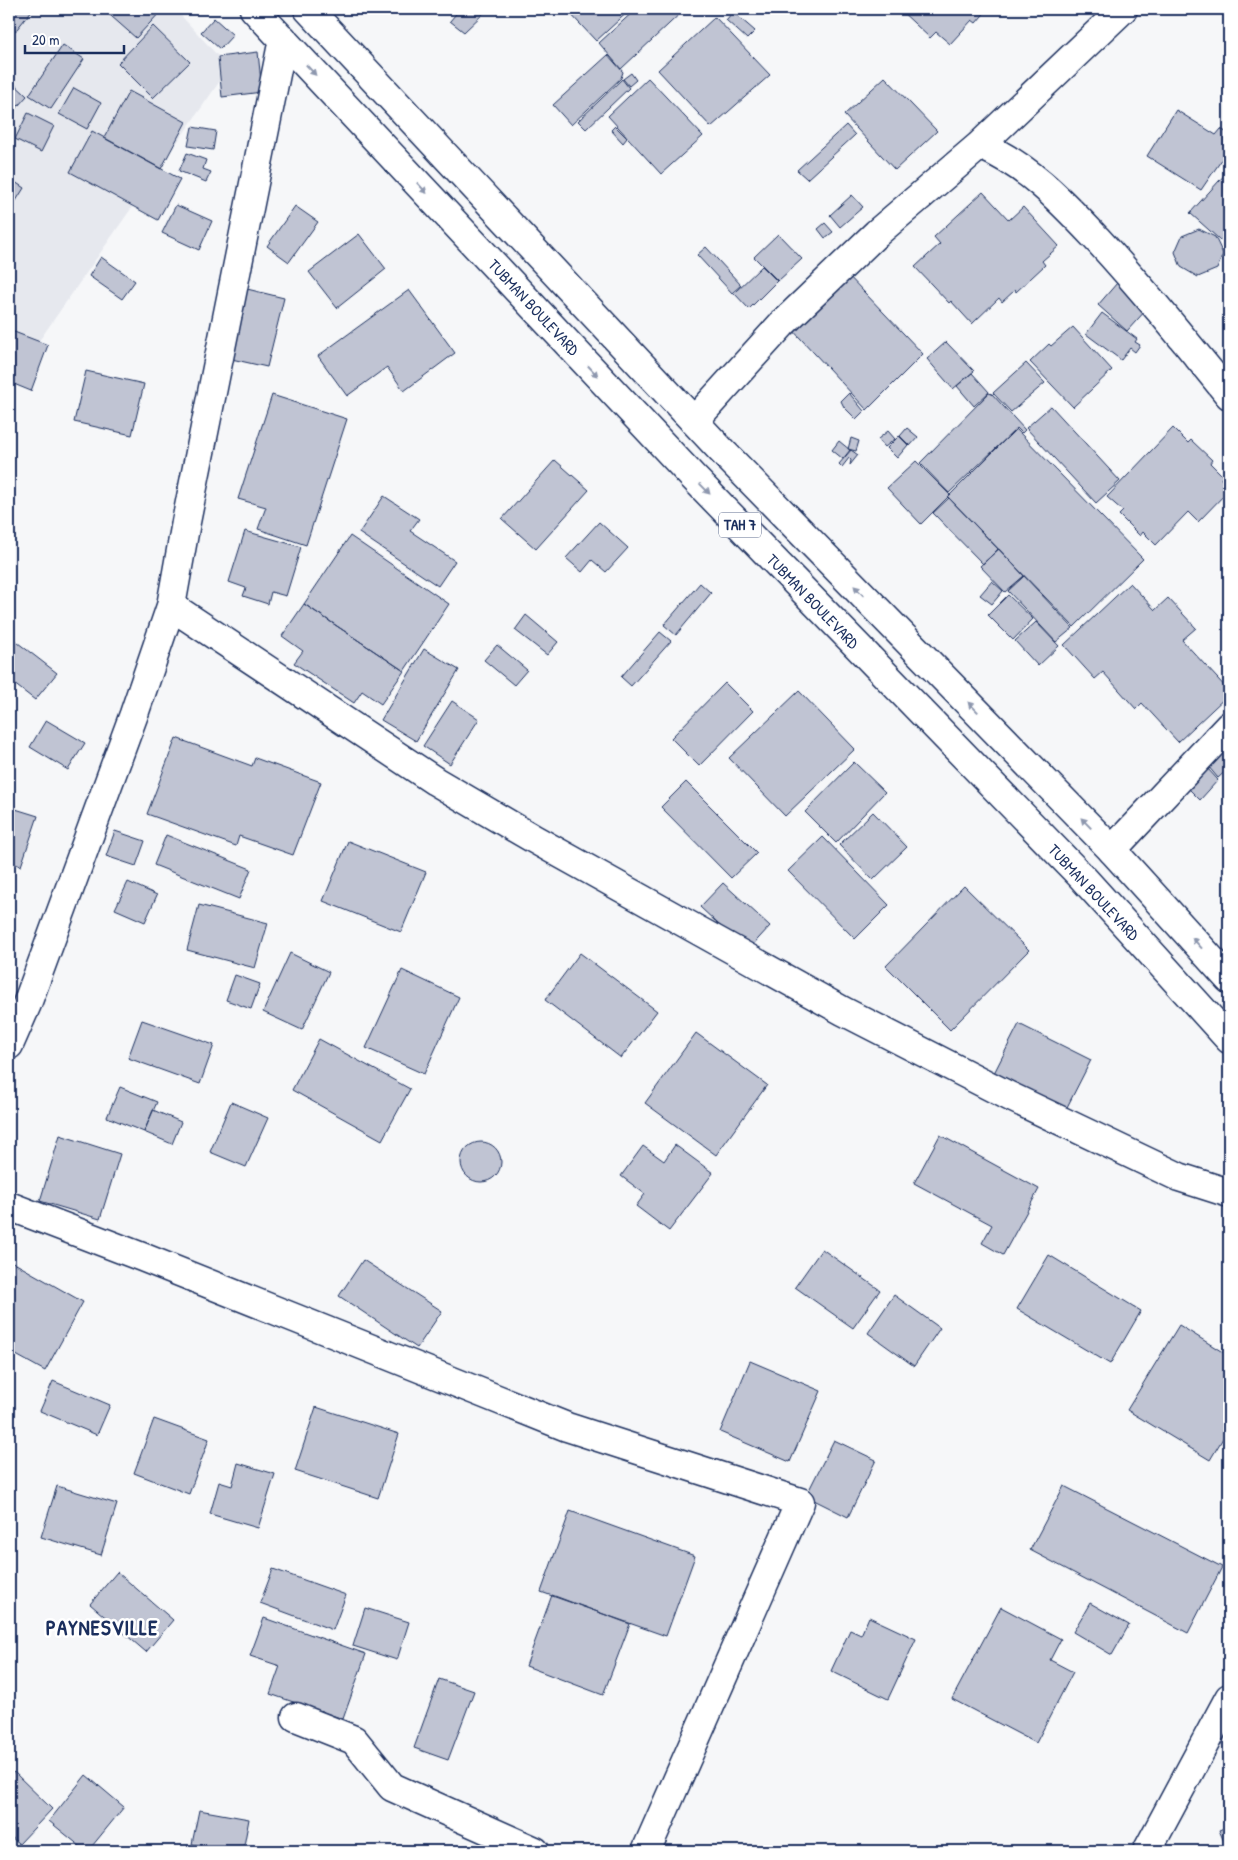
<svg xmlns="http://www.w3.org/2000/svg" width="1238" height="1860" font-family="'Patrick Hand',sans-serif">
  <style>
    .built { fill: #e6e8ee }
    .building { fill: #c0c4d3; stroke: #1b2f5e }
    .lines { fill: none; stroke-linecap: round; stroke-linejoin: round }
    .minor-casing { stroke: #1b2f5e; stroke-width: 31 }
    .highway-casing { stroke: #1b2f5e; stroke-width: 31 }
    .minor { stroke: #fff; stroke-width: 28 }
    .highway { stroke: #fff; stroke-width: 28 }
    .oneway { fill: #8d97ae }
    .labels { text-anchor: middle; stroke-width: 5; stroke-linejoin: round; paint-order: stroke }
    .shield { fill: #fff; stroke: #5f6d8e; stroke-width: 1 }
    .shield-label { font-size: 15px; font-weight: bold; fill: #1b2f5e }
    .street-label { font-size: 16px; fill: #1b2f5e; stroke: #fff }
    .district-label { font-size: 21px; font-weight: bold; letter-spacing: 1px; fill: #1b2f5e; stroke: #fff }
  </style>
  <rect width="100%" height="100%" fill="#f6f7f9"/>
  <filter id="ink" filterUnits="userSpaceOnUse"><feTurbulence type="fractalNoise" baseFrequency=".02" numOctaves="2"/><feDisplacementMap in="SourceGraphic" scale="10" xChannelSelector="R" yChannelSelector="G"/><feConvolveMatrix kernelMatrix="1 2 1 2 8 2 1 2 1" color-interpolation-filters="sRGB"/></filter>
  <g filter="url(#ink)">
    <!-- built -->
    <path class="built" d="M9,9H175L229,68L9,384Z"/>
    <!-- building -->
    <path class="building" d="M9,9H33L9,39Z
      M103,9H163L136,38Z
      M460,9H484L486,11L464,32L450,21Z
      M566,9H631L596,41Z
      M636,9H685L621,69L599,43Z
      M899,9H988L976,23L972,20L950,44L936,32L930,38Z
      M733,12L755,31L747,39L726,20Z
      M715,17L770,75L711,127L658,70Z
      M214,18L233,35L220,49L201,32Z
      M153,26L190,62L153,98L118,63Z
      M63,45L84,59L51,109L29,95Z
      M258,52L262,92L222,97L218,57Z
      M608,55L623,72L621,78L571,125L553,105Z
      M631,73L636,80L629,86L623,79Z
      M885,77L937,131L895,170L844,115Z
      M648,78L703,136L661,174L608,116Z
      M622,79L629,88L586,129L578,121Z
      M10,80L27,96L9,116V82Z
      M74,88L101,103L87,129L59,114Z
      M129,91L186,122L161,169L104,138Z
      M1176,110L1216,135L1221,129L1229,134V149L1201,190L1147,156Z
      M28,113L54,126L41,152L15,139Z
      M846,125L855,135L807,179L797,170Z
      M615,126L627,138L623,143L611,130Z
      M192,127L216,131L213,150L188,146Z
      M92,131L180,179L158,220L70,172Z
      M187,153L206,160L203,169L211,172L206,182L179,171Z
      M1229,170V248L1190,213Z
      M9,178L24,188L9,212Z
      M983,192L1009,220L1023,207L1059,246L1042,261L1045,265L1016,292L1015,290L1002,302L999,298L972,324L951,301L949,303L915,267L940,244L934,237Z
      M852,195L863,207L840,227L830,215Z
      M176,205L212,221L199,250L162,233Z
      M295,206L318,222L289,262L267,246Z
      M825,223L833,232L825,238L818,229Z
      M1199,229L1215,237L1223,254L1217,269L1198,277L1181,267L1175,252L1182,236Z
      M359,234L386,269L337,308L309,272Z
      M778,234L802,259L778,281L754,257Z
      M706,247L741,285L732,293L697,255Z
      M101,257L135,281L122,299L89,276Z
      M762,266L777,281L749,309L734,293Z
      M845,272L923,354L867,410L788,325Z
      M1117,283L1147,309L1127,331L1098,305Z
      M243,288L284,298L267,367L227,358Z
      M409,290L455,353L404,391L387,367L347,396L318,356Z
      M1102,313L1137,339L1135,342L1140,345L1135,352L1130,348L1121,360L1086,334Z
      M1073,327L1112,370L1073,407L1030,362L1049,344L1051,346Z
      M9,330L48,345L31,391L9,382Z
      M946,342L974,371L953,389L927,359Z
      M1026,363L1045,383L1011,412L993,393Z
      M86,371L144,384L132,435L74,422Z
      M972,373L989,392L974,406L957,386Z
      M849,393L864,411L856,419L844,407L841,401Z
      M989,393L992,394L1025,430L1022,433L1017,428L949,493L920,463Z
      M272,395L347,419L306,545L258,529L266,507L238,499Z
      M1051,406L1120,481L1096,503L1026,428Z
      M907,428L918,437L910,446L900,436Z
      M1173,428L1188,443L1191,440L1212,460L1210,463L1223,476L1221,479L1229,487V490L1198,522L1188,512L1156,545L1143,532L1140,536L1119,515L1123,511L1107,497Z
      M1016,429L1143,559L1074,627L948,497Z
      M888,431L895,439L885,447L878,439Z
      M899,436L908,445L897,458L887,448Z
      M851,438L859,441L856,451L848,449Z
      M839,441L850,450L843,459L832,450Z
      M851,450L858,455L850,465L851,460L849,458L842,467L839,464Z
      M555,460L589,490L536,549L502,519Z
      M916,461L950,495L921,524L887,488Z
      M384,496L419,519L410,531L455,561L438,586L359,533Z
      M949,498L998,549L983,564L933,513Z
      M599,522L628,548L606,572L592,560L582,572L566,558Z
      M245,531L301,547L286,596L271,592L268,604L243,596L246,588L229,582Z
      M350,536L449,604L404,671L304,604Z
      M999,549L1024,576L1005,592L980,566Z
      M1024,576L1073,628L1056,642L1008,591Z
      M992,581L1003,591L992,604L980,595Z
      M700,583L711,593L676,635L664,625Z
      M1130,583L1155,610L1168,598L1196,628L1182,640L1229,691V694L1178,742L1142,703L1136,709L1103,672L1095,679L1064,645Z
      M1008,595L1033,619L1013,640L988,615Z
      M304,604L404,671L381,704L362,691L354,703L294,663L303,651L282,636Z
      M526,615L558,642L547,655L515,630Z
      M1036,622L1059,646L1038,666L1015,641Z
      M660,632L671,641L631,686L621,677Z
      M9,636L57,673L35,700L9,680Z
      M497,645L527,670L514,685L484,660Z
      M424,649L459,670L416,741L381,720Z
      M725,683L753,711L699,766L671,738Z
      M799,691L855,749L785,816L729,758Z
      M452,701L479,719L450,764L423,746Z
      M46,720L85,743L68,770L30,747Z
      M176,738L252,766L255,758L321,782L293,855L239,836L236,846L147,814Z
      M1229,746V768L1218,778L1208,766Z
      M854,762L885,792L836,843L805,812Z
      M1207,768L1218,780L1200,800L1188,788Z
      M686,782L757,853L731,878L661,807Z
      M9,807L38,816L21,866L9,862Z
      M873,812L907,847L873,880L839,845Z
      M115,831L145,841L136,866L106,856Z
      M166,835L251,869L239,899L154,865Z
      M823,837L889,905L855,939L788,871Z
      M348,841L426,872L401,932L323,901Z
      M128,882L157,895L145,922L115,909Z
      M723,883L770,926L747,951L700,907Z
      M964,886L1029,950L950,1030L886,966Z
      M199,905L268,923L255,968L187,950Z
      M290,953L329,972L302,1030L263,1012Z
      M580,953L657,1011L621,1058L545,1000Z
      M402,970L459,997L424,1074L366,1048Z
      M235,975L260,984L251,1009L226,1000Z
      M142,1020L214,1045L200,1084L128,1058Z
      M1019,1024L1091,1060L1063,1115L991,1079Z
      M696,1033L767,1085L716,1155L645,1103Z
      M319,1039L410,1089L382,1140L292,1090Z
      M120,1087L157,1102L144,1132L107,1117Z
      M231,1102L268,1118L246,1167L210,1152Z
      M153,1110L181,1122L172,1144L144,1132Z
      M60,1135L120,1154L100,1219L40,1201Z
      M940,1135L1039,1189L1003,1255L982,1243L992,1225L914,1183Z
      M461 1162a20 20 0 1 1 40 0a20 20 0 1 1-40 0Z
      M675,1145L713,1173L669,1231L636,1206L645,1194L621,1176L643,1146L664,1161Z
      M822,1249L880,1290L853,1328L795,1287Z
      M1049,1255L1141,1311L1110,1364L1017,1309Z
      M9,1260L83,1302L45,1371L9,1351Z
      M363,1260L442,1311L417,1348L339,1296Z
      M894,1295L940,1328L914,1366L868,1333Z
      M1179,1325L1229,1356V1428L1210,1460L1127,1410Z
      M750,1361L821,1391L790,1462L720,1432Z
      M53,1381L110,1405L97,1435L40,1411Z
      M316,1407L399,1434L378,1498L295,1471Z
      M154,1419L209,1439L189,1494L134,1473Z
      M834,1440L876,1460L848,1517L806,1496Z
      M238,1463L275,1474L258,1528L210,1514L219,1482L232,1486Z
      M57,1486L117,1504L101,1555L41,1537Z
      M1064,1486L1222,1567L1188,1633L1030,1550Z
      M570,1511L695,1556L666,1636L541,1592Z
      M273,1569L346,1595L333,1630L260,1603Z
      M117,1572L173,1620L146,1652L90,1604Z
      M552,1595L630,1624L603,1695L526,1666Z
      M1090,1603L1129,1625L1112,1655L1073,1632Z
      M1001,1607L1061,1639L1050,1660L1073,1672L1036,1743L952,1699Z
      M365,1608L409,1622L397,1660L353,1646Z
      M869,1617L916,1639L888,1699L831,1671L850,1630L861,1635Z
      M264,1618L366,1654L343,1719L270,1694L280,1666L250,1656Z
      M439,1679L474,1691L448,1760L414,1748Z
      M14,1772L52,1809L19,1844L9,1835V1776Z
      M86,1775L124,1807L88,1851H86L49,1821Z
      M199,1810L249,1819L243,1851H233L192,1844Z
      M1229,1826V1851H1228L1219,1830Z"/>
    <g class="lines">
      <!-- minor casing -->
      <g class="minor-casing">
        <path id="minor" d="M980,145C1029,166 1061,201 1097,239C1143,289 1186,342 1229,395
          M694,421L782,324L877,233L980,145L1123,9
          M171,606L435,781L534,839L843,1011L1009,1096L1179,1177L1229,1193
          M1112,850L1229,726
          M9,1045L27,1004L134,714L171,606L186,522L283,39
          M9,1206L142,1257L567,1427L800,1502L646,1851
          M296,1717L354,1740L392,1787L535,1851
          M1147,1851L1229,1698"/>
      </g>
      <!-- highway casing -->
      <g class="highway-casing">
        <path id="highway" d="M254,9L693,477L1083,878L1229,1039
          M308,9L721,450L1112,850L1229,979"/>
      </g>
      <!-- minor -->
      <use href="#minor" class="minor"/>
      <!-- highway -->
      <use href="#highway" class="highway"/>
    </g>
    <!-- one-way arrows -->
    <defs><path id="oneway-solid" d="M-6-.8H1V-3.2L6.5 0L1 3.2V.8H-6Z" transform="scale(1.25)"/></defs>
    <g class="oneway">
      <use href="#oneway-solid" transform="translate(311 70) rotate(47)"/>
      <use href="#oneway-solid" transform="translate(422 188) rotate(47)"/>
      <use href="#oneway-solid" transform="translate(593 371) rotate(47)"/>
      <use href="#oneway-solid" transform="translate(705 489) rotate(46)"/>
      <use href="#oneway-solid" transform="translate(859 591) rotate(-134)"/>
      <use href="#oneway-solid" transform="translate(973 707) rotate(-134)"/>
      <use href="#oneway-solid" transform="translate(1086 823) rotate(-134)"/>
      <use href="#oneway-solid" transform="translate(1197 943) rotate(-132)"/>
    </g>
  </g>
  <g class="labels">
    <!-- shield labels -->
    <rect class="shield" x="719" y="512.5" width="42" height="25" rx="4"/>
    <g class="shield-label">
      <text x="740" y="530">TAH 7</text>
    </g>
    <!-- street labels -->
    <g class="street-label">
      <text transform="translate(534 307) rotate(47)" y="6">TUBMAN BOULEVARD</text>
      <text transform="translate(813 601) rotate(46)" y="6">TUBMAN BOULEVARD</text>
      <text transform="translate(1094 892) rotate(47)" y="6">TUBMAN BOULEVARD</text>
    </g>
    <!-- district labels -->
    <g class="district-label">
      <text x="102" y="1635">PAYNESVILLE</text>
    </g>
  </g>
  <!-- margin -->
  <rect width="1238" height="1860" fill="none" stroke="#fff" stroke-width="30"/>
  <rect x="15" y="15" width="1208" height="1830" fill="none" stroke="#1b2f5e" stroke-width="2" filter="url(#ink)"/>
  <!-- scale -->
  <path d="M25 45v8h99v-8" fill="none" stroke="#1b2f5e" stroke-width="2.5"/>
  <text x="32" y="45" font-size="15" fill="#1b2f5e" stroke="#ffffff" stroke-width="4" paint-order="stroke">20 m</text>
</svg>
